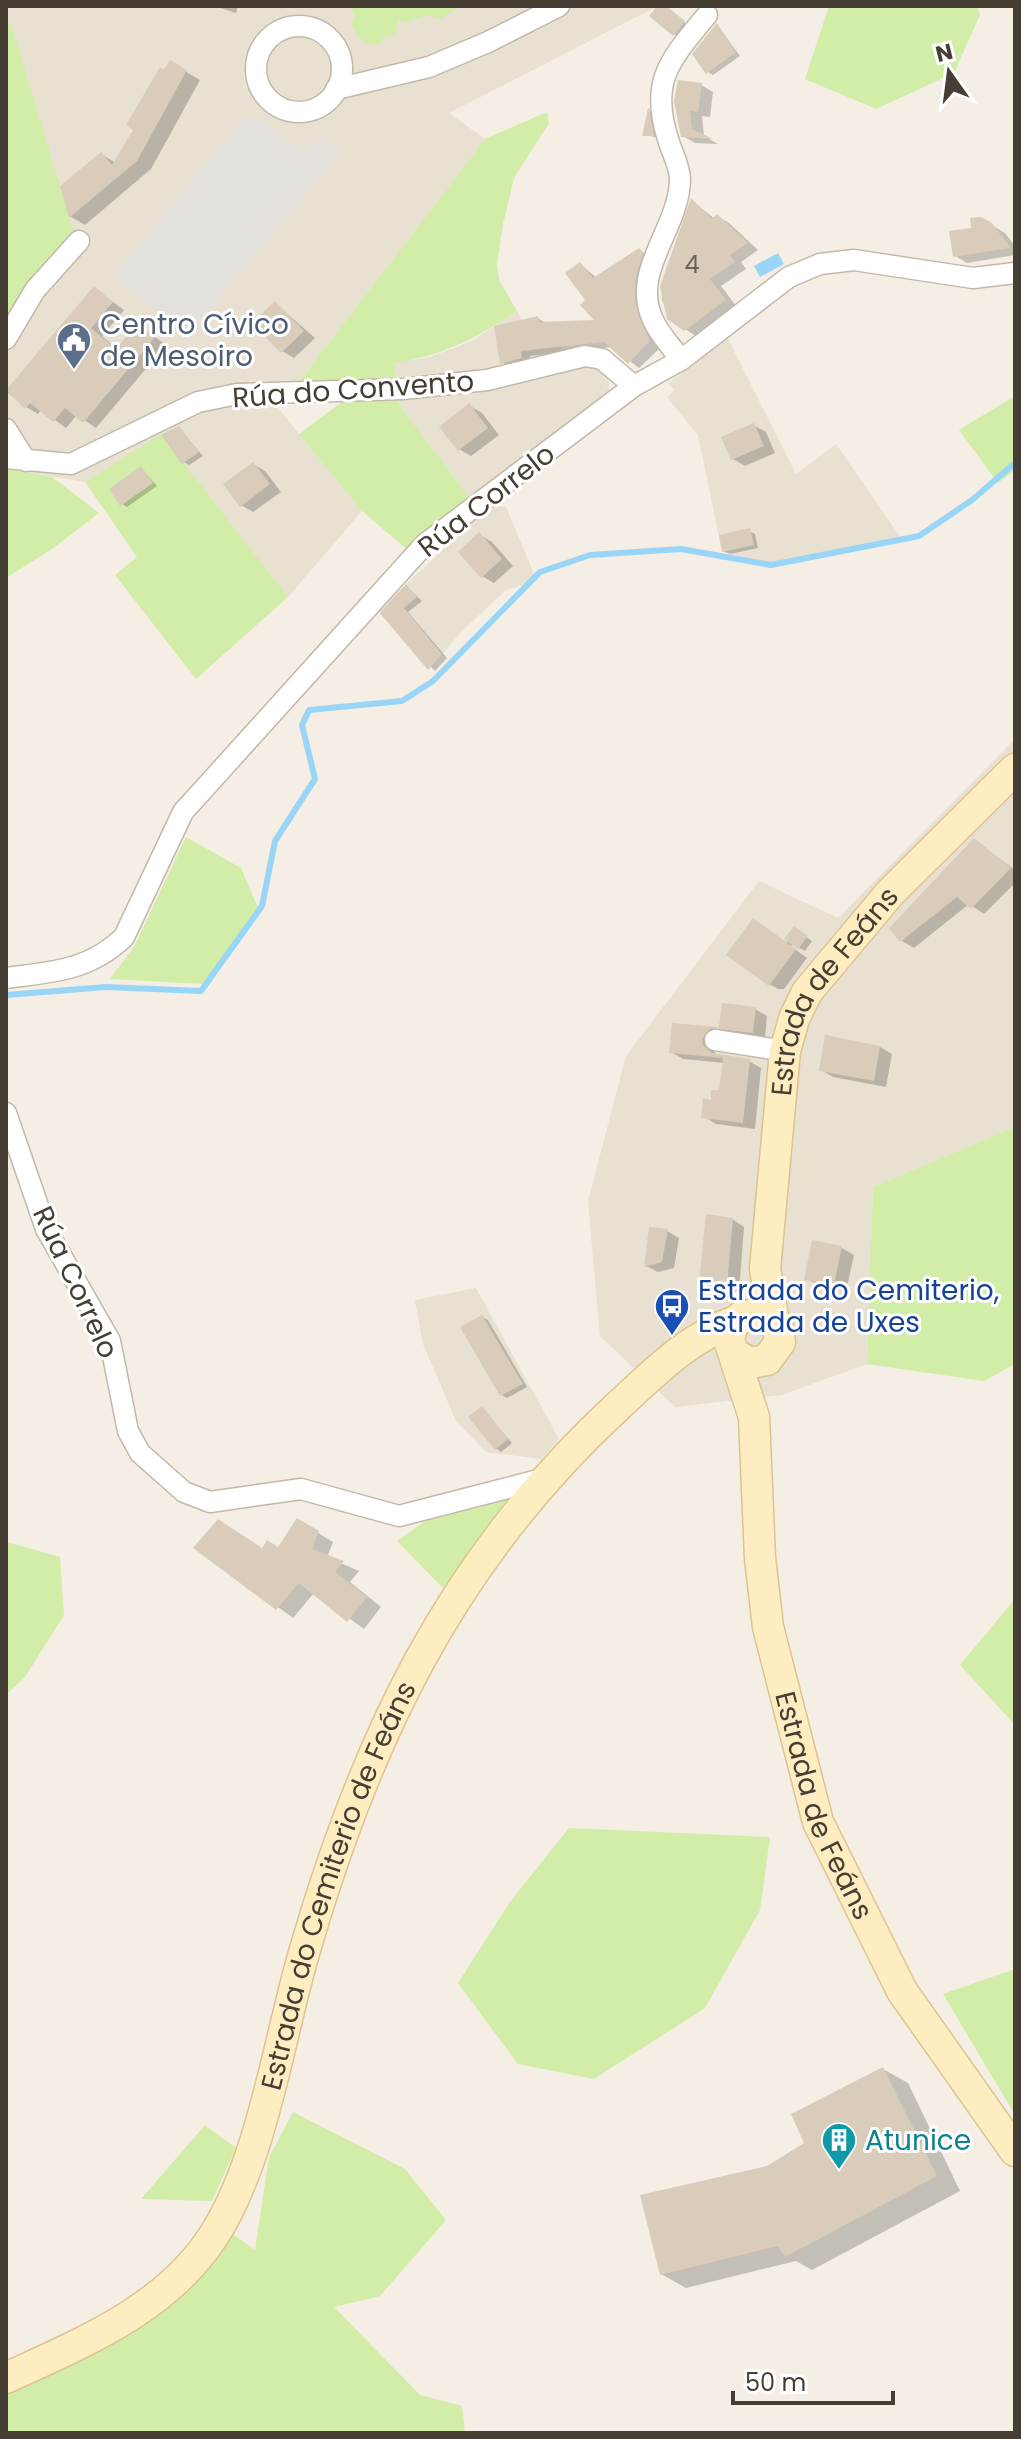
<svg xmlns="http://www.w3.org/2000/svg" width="1021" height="2439" font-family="Poppins,sans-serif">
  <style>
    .residential { fill: #e8e0d1 }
    .green { fill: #d1eda8 }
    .parking { fill: #e4e1dd }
    .water { fill: #99d5f7 }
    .shadow { fill: #0003 }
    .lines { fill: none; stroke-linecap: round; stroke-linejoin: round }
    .stream { stroke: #99d5f7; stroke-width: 6 }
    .building { fill: #d9ccbb }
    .street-casing { stroke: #c3b8a8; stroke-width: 23 }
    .secondary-casing { stroke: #dbc490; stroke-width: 33 }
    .street { stroke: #fff; stroke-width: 20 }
    .secondary { stroke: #ffedc2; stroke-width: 30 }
    .labels { text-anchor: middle; stroke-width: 6; stroke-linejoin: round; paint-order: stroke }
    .number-label { font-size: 24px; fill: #6b6255 }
    .service-label { font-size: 28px; fill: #4e5e75; stroke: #fff; text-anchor: start }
    .street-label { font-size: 28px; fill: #463e33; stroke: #fff }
    .transit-label { font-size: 28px; fill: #164399; stroke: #fff; text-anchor: start }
    .culture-label { font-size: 28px; fill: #0d838f; stroke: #fff; text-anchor: start }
  </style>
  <rect width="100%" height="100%" fill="#f4eee4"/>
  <!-- residential -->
  <path class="residential" d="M6,6H658L449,113L485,139L299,382L274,403L362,511L288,597L161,435L85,482L6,469Z
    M517,311L522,320L559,337L564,355L439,378H395V363L430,357L472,341Z
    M727,337L796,474L836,444L903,541L790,561L767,563L722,552L698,435L667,397L675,390L668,384Z
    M580,365H593L609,374V391L470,498L394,398Z
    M490,505L506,507L537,581L506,590L462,631L428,670L378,611Z
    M1015,739V1127L873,1187L867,1364L782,1395L675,1407L600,1336L588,1201L626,1056L759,881L838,918Z
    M476,1288L559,1439L541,1459L486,1452L456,1421L423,1344L415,1300Z"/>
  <!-- green -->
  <path class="green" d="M349,6H461L440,19L427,15L406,23L398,20L396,34L385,37L380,44C362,46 359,38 351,25L355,15Z
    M829,6H977L980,15L954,73L876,109L805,79Z
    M11,23L74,233L31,277L6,320V24Z
    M547,112L549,123L514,178L503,224L497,264L499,280L517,311C477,338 443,355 395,363V378L299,382L485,139Z
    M1015,396V470L998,483L959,430Z
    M394,398L470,498L409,551L362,511L299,434L346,399Z
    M161,434L288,597L196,679L115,575L137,557L85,482Z
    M6,469L52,477L99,513L52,549L6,578Z
    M186,837L241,868L260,913L204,984L110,979L135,945Z
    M1015,1127V1364L984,1381L867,1364L873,1187Z
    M510,1496L444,1589L397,1541L432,1516Z
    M7,1542L60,1557L64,1615L25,1677L6,1695Z
    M1015,1599V1725L960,1665Z
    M569,1828L770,1837L760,1910L705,2008L594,2079L518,2064L458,1983L510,1902Z
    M1015,1969V2115L943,1994Z
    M293,2112L405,2169L446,2220L380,2296L334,2307L420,2395L462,2406L465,2433H6V2372L15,2378L226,2229L255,2250L269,2157Z
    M205,2125L236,2148L212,2201L141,2199Z"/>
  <!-- parking -->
  <path class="parking" d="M246,115L269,125L305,152L321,138L340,153L188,334L113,276Z"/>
  <!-- water -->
  <path class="water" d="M778,253L784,264L760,277L754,266Z"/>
  <!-- shadow -->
  <path class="shadow" d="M214,6H238L236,13Z
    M659,6H665L689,26L679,38L651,15Z
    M718,26L740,56L713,75L708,72Z
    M171,63L200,80L151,169L85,225L71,217L62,187L101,154L116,163Z
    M701,85L713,92L710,117L702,116L704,136L718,144L695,143L683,136L676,101Z
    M650,111L654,113L658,138L645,135Z
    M692,201L715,219L717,216L729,223L758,250L741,262L746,269L721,286L737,307L697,337L672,320L662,300V286Z
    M981,219L1005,233L1015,246V255L967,263L955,256Z
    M639,250L649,256L660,348L639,368L612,347L530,356L531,363L512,368L502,362L538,318L547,324L599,321L588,300L580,264L597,278Z
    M94,288L124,310L102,336L118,350L139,325L166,345L96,428L77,415L66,428L41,410L38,414L26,407L7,392Z
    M275,303L315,338L294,358L282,351Z
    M470,406L482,413L499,435L471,456L459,449Z
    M753,425L766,432L775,453L745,466L733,459Z
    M179,428L203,456L189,465L184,462Z
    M253,464L265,471L281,492L253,512L241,505Z
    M141,468L157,486L127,507L122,504Z
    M749,531L755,534L758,548L730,554L724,551Z
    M480,535L492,542L513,566L494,583L482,576Z
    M407,587L422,601L408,612L447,658L435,671L383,613Z
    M975,841L1015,870V883L984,914L969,904L914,948L902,941Z
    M794,929L812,941L805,951L792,944L791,946L807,958L784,989H778L765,982Z
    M755,1009L767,1016L765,1038L714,1046L715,1054L749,1061L761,1068L755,1129L716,1124L703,1116L721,1093L725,1063L683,1059L671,1052L673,1025L721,1029Z
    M880,1047L892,1054L886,1087L833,1077L821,1070Z
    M732,1219L744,1227L739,1292L714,1289L702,1282Z
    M667,1231L679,1238L674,1268L658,1272L646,1266Z
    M842,1248L854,1255L846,1291L819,1286L806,1278Z
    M482,1317L488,1320L527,1387L507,1398L502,1395Z
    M482,1409L512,1443L501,1452L496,1448Z
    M297,1520L333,1542L327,1557L359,1571L350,1582L381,1607L364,1629L314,1593L293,1618L196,1547L279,1549Z
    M883,2069L908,2083L960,2191L812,2270L796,2261L686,2288L661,2274L767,2168L807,2144Z"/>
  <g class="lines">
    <!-- stream -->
    <path class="stream" d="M6,995L106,987L201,991L262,906L275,841L315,779L302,725L309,710L402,701L433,681L540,572L590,555L681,549L771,565L919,536L972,500L1015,463"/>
  </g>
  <!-- building -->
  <path class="building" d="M657,6H666L685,21L673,36L649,16Z
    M717,23L736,52L706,74L692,54Z
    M170,60L187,70L137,161L69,218L60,186L101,152L112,165L133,130L126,125L160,67L164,70Z
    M678,80L702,83L698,112L690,111L692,129L713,139L681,137L674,101Z
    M648,108H649L654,136H642Z
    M691,198L712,219L717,214L748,243L730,255L735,262L710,279L726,300L684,331L667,319L660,286Z
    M981,217L992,223L1011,248L953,257L949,231L971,228L970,218Z
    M639,248L643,252L635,282V302L650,341L628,364L604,342L521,351L522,358L500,364L494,326L538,316L539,322L594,320L580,305L585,300L565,273L580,262L593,278Z
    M94,286L113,302L91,328L116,349L138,323L155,337L83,423L65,408L53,422L30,403L25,409L6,390Z
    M275,301L304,331L281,353L252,323Z
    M469,403L488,428L458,451L439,427Z
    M754,423L764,446L731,460L721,437Z
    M179,426L199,452L182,464L161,435Z
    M253,462L270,484L240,507L223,484Z
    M141,466L153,483L120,506L109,489Z
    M750,528L754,545L722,552L719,535Z
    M479,532L502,559L481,578L458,552Z
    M406,584L417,597L404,608L442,654L428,670L380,613Z
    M974,838L1011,868L971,909L957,897L900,942L889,928Z
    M753,918L796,949L769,986L726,955Z
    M794,926L808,936L798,949L784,939Z
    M722,1003L756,1007L753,1033L711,1028L702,1039L703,1045L712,1053L750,1059L743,1123L701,1118L703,1098L711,1100V1090H719L723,1058L669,1053L672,1023L719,1027Z
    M825,1035L880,1046L874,1081L819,1071Z
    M706,1214L733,1218L727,1286L699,1283Z
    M649,1227L668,1229L662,1262L644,1267Z
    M812,1240L842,1246L834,1285L804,1280Z
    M482,1315L523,1384L500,1396L460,1327Z
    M482,1406L508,1439L495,1450L468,1417Z
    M297,1518L319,1531L312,1549L344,1561L335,1572L367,1597L347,1622L299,1583L276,1610L193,1548L218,1519L262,1548L267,1540L278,1547Z
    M883,2067L937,2176L785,2257L778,2246L660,2275L640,2195L767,2166L804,2143L791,2114Z"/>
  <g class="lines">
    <!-- street casing -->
    <g class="street-casing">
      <path id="street" d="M256 69a43 43 0 1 1 86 0a43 43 0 1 1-86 0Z
        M336,89L429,67L488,42L559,6
        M6,339L35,290L79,241
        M681,360C672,347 659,334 653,320C630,271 679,229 680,180C680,166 672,153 668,139C649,80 671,59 707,15
        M6,429L26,461
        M6,458L71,464L198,402L237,394L403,389L487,380L585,356L602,359L634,386
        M6,978C51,972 89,971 124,937L183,812L425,544L634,386L681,360L789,277L820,264L854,260L973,278L1015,273
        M715,1040L785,1051
        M6,1113L46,1229L110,1341L128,1431L140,1453L184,1492L210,1502L301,1489L399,1516L546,1478"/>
    </g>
    <!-- secondary casing -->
    <g class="secondary-casing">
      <g id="secondary">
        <path id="s1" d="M774,1322L765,1269L785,1051L794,1019L807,992L891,892L1015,769"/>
        <path id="s2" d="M735,1354L750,1363L767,1360L780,1342L778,1328L763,1314L742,1316L732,1327L729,1340L754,1417L760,1558L768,1627L818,1822L902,1991L1015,2151"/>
        <path id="s3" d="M6,2378C82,2343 167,2309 214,2235C261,2162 278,2045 302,1960C364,1743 449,1562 617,1407C653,1374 688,1337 736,1321"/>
      </g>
    </g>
    <!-- street -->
    <use href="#street" class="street"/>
    <!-- secondary -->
    <use href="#secondary" class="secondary"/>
  </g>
  <!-- icons -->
  <defs>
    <g id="civic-pin" transform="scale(1.8)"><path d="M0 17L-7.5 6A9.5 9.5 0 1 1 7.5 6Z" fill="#5c6f8a" stroke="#fff"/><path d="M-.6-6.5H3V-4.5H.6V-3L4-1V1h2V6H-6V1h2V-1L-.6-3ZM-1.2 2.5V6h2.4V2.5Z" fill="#fff"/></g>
    <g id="bus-pin" transform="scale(1.8)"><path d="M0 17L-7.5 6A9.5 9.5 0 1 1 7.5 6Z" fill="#1a4fb4" stroke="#fff"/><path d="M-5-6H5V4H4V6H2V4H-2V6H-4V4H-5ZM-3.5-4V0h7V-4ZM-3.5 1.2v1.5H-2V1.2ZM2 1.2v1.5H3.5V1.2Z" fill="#fff"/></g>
    <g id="building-pin" transform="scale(1.8)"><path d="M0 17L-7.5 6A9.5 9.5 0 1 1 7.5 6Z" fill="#0f9aa8" stroke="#fff"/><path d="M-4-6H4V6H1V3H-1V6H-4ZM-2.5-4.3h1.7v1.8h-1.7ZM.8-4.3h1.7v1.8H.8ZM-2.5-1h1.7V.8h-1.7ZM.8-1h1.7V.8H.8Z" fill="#fff"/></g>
  </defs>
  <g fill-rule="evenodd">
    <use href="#civic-pin" x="74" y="340"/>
    <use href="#bus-pin" x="672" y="1306"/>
    <use href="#building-pin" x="839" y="2140"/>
  </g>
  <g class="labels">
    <!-- number labels -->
    <g class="number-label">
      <text x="692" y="273">4</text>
    </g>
    <!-- service labels -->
    <g class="service-label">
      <text x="100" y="334">Centro Cívico<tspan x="100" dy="32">de Mesoiro</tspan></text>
    </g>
    <!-- street labels -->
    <g class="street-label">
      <text transform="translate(353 389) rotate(-4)" y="10">Rúa do Convento</text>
      <text transform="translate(486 500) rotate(-38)" y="10">Rúa Correlo</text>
      <text dy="10" stroke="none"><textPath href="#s1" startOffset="348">Estrada de Feáns</textPath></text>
      <text transform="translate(76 1282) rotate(65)" y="10">Rúa Correlo</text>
      <text dy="10" stroke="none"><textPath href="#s2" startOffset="620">Estrada de Feáns</textPath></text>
      <text dy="10" stroke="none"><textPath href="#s3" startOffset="628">Estrada do Cemiterio de Feáns</textPath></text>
    </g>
    <!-- transit labels -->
    <g class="transit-label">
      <text x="698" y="1300">Estrada do Cemiterio,<tspan x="698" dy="32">Estrada de Uxes</tspan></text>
    </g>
    <!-- culture labels -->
    <g class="culture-label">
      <text x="865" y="2150">Atunice</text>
    </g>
  </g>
  <!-- border -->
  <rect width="1021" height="2439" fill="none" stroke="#463e33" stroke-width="16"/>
  <!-- north arrow -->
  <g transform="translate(949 72) rotate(346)" stroke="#ffffff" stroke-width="6" paint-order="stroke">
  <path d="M0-6L14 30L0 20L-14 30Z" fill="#463e33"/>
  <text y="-12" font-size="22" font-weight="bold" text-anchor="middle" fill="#463e33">N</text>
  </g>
  <!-- scale -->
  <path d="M733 2391v12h160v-12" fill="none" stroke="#463e33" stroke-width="4"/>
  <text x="745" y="2391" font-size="24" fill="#463e33" stroke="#ffffff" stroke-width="6" paint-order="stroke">50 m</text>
</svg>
